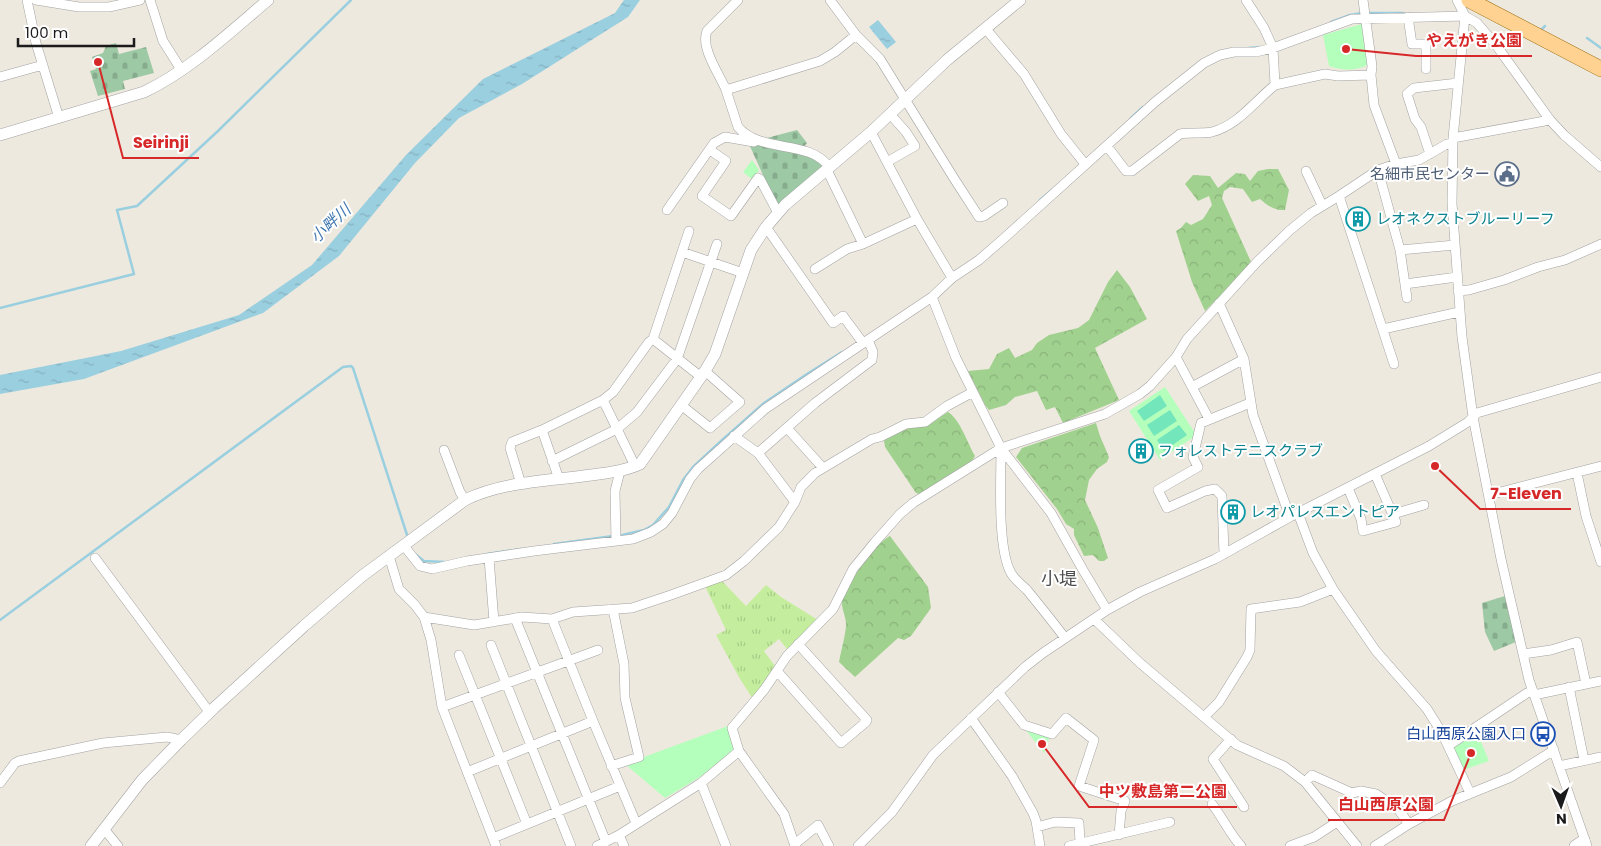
<svg xmlns="http://www.w3.org/2000/svg" width="1601" height="846" font-family="Poppins,'Noto Sans JP',sans-serif">
  <style>
    .grass { fill: url(#grass-tufts) }
    .forest { fill: url(#forest-crowns) }
    .cemetery { fill: url(#cemetery-stones) }
    .park { fill: #b5ffbc }
    .pitch { fill: #73e6bb }
    .water { fill: url(#water-ripples) }
    .lines { fill: none; stroke-linecap: round; stroke-linejoin: round }
    .stream { stroke: #9acfe0; stroke-width: 2.5 }
    .minor-casing { stroke: #a2a2a2; stroke-width: 10 }
    .tertiary-casing { stroke: #a2a2a2; stroke-width: 12 }
    .primary-casing { stroke: #916300; stroke-width: 16 }
    .minor { stroke: #fff; stroke-width: 9 }
    .tertiary { stroke: #fff; stroke-width: 11 }
    .primary { stroke: #ffd292; stroke-width: 15 }
    .labels { text-anchor: middle; stroke-width: 4; stroke-linejoin: round; paint-order: stroke }
    .service-label { font-size: 15px; fill: #4e5e75; stroke: #fff; text-anchor: end }
    .culture-label { font-size: 15px; fill: #0d838f; stroke: #fff; text-anchor: start }
    .transit-label { font-size: 15px; fill: #164399; stroke: #fff; text-anchor: end }
    .water-label { font-size: 16px; font-style: italic; fill: #3f77b2; stroke: #fff }
    .quarter-label { font-size: 18px; fill: #4e4e4e; stroke: #fff }
    .leader { fill: none; stroke: #d62828; stroke-width: 2 }
    .callout-dot { fill: #d62828; stroke: #fff; stroke-width: 2 }
    .callout-label { font-size: 16px; text-anchor: middle; font-weight: bold; fill: #d62828; stroke: #fff; stroke-width: 4; stroke-linejoin: round; paint-order: stroke }
  </style>
  <defs>
    <pattern id="grass-tufts" width="24" height="20" patternUnits="userSpaceOnUse" patternTransform="scale(1.25)"><rect width="24" height="20" fill="#c4ee9e"/><path d="M3 7l-1-3M5 7V3M7 7l1-3M15 17l-1-3M17 17v-4M19 17l1-3" fill="none" stroke="#a8cc88"/></pattern>
    <pattern id="forest-crowns" width="20" height="18" patternUnits="userSpaceOnUse" patternTransform="scale(1.25)"><rect width="20" height="18" fill="#a1d18f"/><path d="M2 6a3 3 0 1 1 6 0M12 15a3 3 0 1 1 6 0" fill="none" stroke="#8ab37b"/></pattern>
    <pattern id="cemetery-stones" width="16" height="16" patternUnits="userSpaceOnUse" patternTransform="scale(1.25)"><rect width="16" height="16" fill="#9dc9a5"/><path d="M2 7V4a2 2 0 0 1 4 0v3zM10 15v-3a2 2 0 0 1 4 0v3z" fill="#87ac8d"/></pattern>
    <pattern id="water-ripples" width="26" height="14" patternUnits="userSpaceOnUse" patternTransform="scale(1.25)"><rect width="26" height="14" fill="#9acfe0"/><path d="M2 4q2-2 4 0t4 0M15 11q2-2 4 0t4 0" fill="none" stroke="#84b1c0"/></pattern>
  </defs>
  <rect width="100%" height="100%" fill="#eee9de"/>
  <!-- grass -->
  <path class="grass" d="M721,580L746,606L766,585L781,597L818,620L787,649L779,639L764,651L775,666L753,699L740,679L716,635L726,630L705,586Z"/>
  <!-- forest -->
  <path class="forest" d="M1268,169H1278L1289,190L1285,210C1276,211 1266,205 1260,199L1252,202L1243,189L1230,187L1224,191L1222,198L1252,264L1205,311L1192,282L1176,231L1181,228L1186,222L1191,225L1203,219L1212,205L1209,196L1198,201L1185,184L1193,175L1210,176L1218,188L1236,173L1245,174L1250,181L1258,171Z
    M1117,270L1130,287L1147,319L1095,348L1119,400L1063,423L1055,407L1046,410L1037,391L1015,397L1006,405L989,410L985,405L968,371L989,369L997,354L1009,348L1015,358L1032,350L1037,343L1049,335L1078,328L1089,320L1108,282Z
    M948,412C960,419 968,444 975,456L972,461L920,494L916,493L885,447L884,441L888,437L907,427L926,425Z
    M1096,423L1100,436L1109,457L1107,462L1097,469L1089,480L1085,500L1098,528L1108,558L1104,561H1099L1093,555L1084,556L1074,535V529L1066,524L1057,509L1016,457L1022,448Z
    M890,536L928,587L931,608L911,636L904,640L898,638L855,677L839,662C841,650 846,634 846,624C846,616 841,608 842,601C844,587 877,541 890,536Z"/>
  <!-- cemetery -->
  <path class="cemetery" d="M116,43L119,54L146,47L154,73L123,81L125,89L98,96L90,71L96,69L92,57L103,53L106,46Z
    M797,130L807,143L803,148L763,139Z
    M749,144C773,148 803,149 823,166L777,206Z
    M1505,596L1516,642L1494,651L1485,632L1482,603Z"/>
  <!-- park -->
  <path class="park" d="M1362,24L1369,64C1358,71 1341,71 1329,66L1323,35Z
    M752,160L759,170L753,180L743,172Z
    M1165,387L1195,433L1194,437L1160,460L1129,411Z
    M728,726L734,749L700,777L665,798L625,764Z
    M1025,729L1050,736L1044,753Z
    M1476,730L1489,761L1463,770L1452,746Z"/>
  <!-- pitch -->
  <path class="pitch" d="M1160,395L1167,406L1144,421L1137,411Z
    M1170,410L1177,421L1154,436L1147,425Z
    M1179,425L1187,435L1164,451L1157,440Z"/>
  <!-- water -->
  <path class="water" d="M624,0H640L628,17L522,84L459,118L415,163L339,256L263,313L84,379L0,394V375L121,351L239,315L312,265L406,155L483,79L615,13Z
    M878,20L896,42L887,49L869,27Z"/>
  <g class="lines">
    <!-- stream -->
    <path class="stream" d="M1331,22L1350,15L1362,13H1403
      M1539,32L1545,26
      M1587,38L1601,48
      M1248,48L1260,47
      M1131,118L1143,107
      M1040,200L1053,189
      M0,308L134,274L117,210L137,206L218,131L351,0
      M618,536L644,530L653,525L669,507L683,480L693,467L720,442L764,403L807,374L842,352
      M554,544L613,536
      M415,554L424,561L445,562
      M487,554L521,549
      M0,620L343,367L351,366L353,368L408,538"/>
    <!-- minor casing -->
    <g class="minor-casing">
      <path id="minor" d="M27,0L36,43L59,118
        M36,0L79,7H109L140,0
        M150,0L163,41L182,71
        M738,0L707,31C700,48 720,75 726,90C730,102 734,115 738,127C761,154 810,139 829,167
        M830,0L856,35L880,59L955,180L979,217L984,216L1003,203
        M1457,0L1465,16L1453,138L1452,203L1462,337L1473,417L1501,559L1529,680L1587,846
        M1408,17L1412,44H1426V69
        M985,28L1024,74L1061,134L1085,164
        M1371,75L1374,105L1396,164
        M0,77L43,65
        M1275,85L1325,74L1338,76L1371,75L1372,66L1363,0
        M726,90L820,61L835,52L856,35
        M871,132L917,219L952,278
        M1453,138L1550,120
        M1107,146L1126,171H1132L1180,134C1191,132 1201,134 1212,132C1238,125 1254,102 1275,85L1273,48L1264,28L1246,0
        M710,150L726,161L702,196L731,216L758,178L760,179L778,213
        M1430,154L1421,127L1415,119L1407,94L1414,88L1458,83
        M887,162L915,146L906,132L890,114
        M827,170L863,244
        M1378,170L1400,250L1407,298
        M1306,171L1322,205
        M1339,196L1394,364
        M667,210L714,143L725,137L754,142
        M766,227L833,323L843,316L863,343
        M1400,250L1455,245
        M682,252L689,231
        M815,269L847,249L863,244L917,219
        M1405,284L1457,277
        M1458,291L1469,290L1504,280L1538,267L1565,260L1601,244
        M932,297L956,358L1001,448L1051,513L1083,570L1107,610
        M1219,303L1244,359L1253,415L1290,517
        M1383,329L1459,312
        M653,339L701,377
        M1176,357L1209,419
        M1192,387L1244,359
        M603,400L635,466
        M681,405L710,428L740,402L705,371
        M787,428L823,468
        M542,430L559,479
        M734,436L758,453L795,502
        M1001,448C1001,479 997,548 1011,573C1015,580 1022,585 1027,590C1040,606 1053,622 1065,638
        M444,450L460,492L465,500
        M758,453L815,403L872,360L873,352L868,340
        M552,461L617,429L637,412L677,359L717,244
        M1577,473L1586,516L1601,562
        M521,484L510,448L512,442L542,430L603,400L613,392L649,342L653,339L682,252L743,273
        M1348,488L1361,519L1363,531L1396,522L1375,474
        M1489,495L1601,466
        M1298,513L1313,553L1333,589L1376,651L1427,709L1442,733L1470,793
        M1393,514L1424,505
        M616,541L615,491L620,471
        M404,546L420,566L432,569L467,561L534,551L633,539L651,532L663,524L672,513L690,479L698,469L765,409L932,297L952,278L979,260L1002,240L1155,102L1204,63L1220,55L1234,52H1256L1273,48L1352,19L1465,16L1477,23L1496,45L1550,120L1564,135L1601,167
        M1224,554L1222,496L1215,489L1205,491L1167,508L1158,490L1198,467L1193,457L1201,423L1250,403
        M389,556L399,589L415,605L424,617L431,640L442,707L496,846
        M95,558L210,713
        M489,558L494,622
        M424,617L474,625L522,617L552,619L573,612L632,608L671,595L726,575L744,561L779,527L795,502L801,487L815,473L872,439L880,437L906,424L925,422L947,406L973,392
        M515,618L606,842
        M552,619L593,721L636,823
        M1094,619L1140,663L1237,745L1284,766L1305,782L1357,846
        M491,645L571,846
        M1523,654L1551,650L1577,642L1586,684
        M459,655L527,824
        M777,671L841,743L866,722L867,720L798,644
        M1569,687L1584,760
        M998,692L1024,725L1052,734L1066,718L1094,740L1079,786L1125,801L1121,811L1119,835
        M1534,695L1601,681
        M442,707L598,650
        M1204,717L1219,702L1247,657L1250,650L1251,609L1300,602L1333,589
        M971,718L1012,776L1033,813L1036,821L1040,846
        M1231,739L1213,759L1244,807
        M1448,746L1527,693L1533,691
        M611,766L639,757L625,698L624,664L613,609
        M1559,766L1601,757
        M467,772L593,721
        M1305,782L1312,775L1352,793L1361,791L1376,794L1398,809L1409,824
        M0,783L15,763L19,761L103,743L167,737L181,740
        M701,783L726,846
        M1212,804C1223,818 1229,833 1241,846
        M1037,827L1055,822L1079,823L1080,843
        M104,829L118,846
        M619,835L624,846
        M493,838L620,786
        M795,844L818,825L829,846
        M597,846L619,835L701,783L739,751
        M795,846L784,814L739,751L732,728L764,690L787,656L833,609L853,569L875,542L900,514L913,503L1001,448L1105,414L1140,394L1150,386L1176,357L1187,339L1257,262L1289,231L1311,213L1339,196L1378,170L1396,164L1419,160L1447,144L1453,143
        M858,846L892,812L933,755L1025,667L1043,653L1107,610L1140,592L1215,559L1290,517L1429,446L1468,422L1477,413L1601,377
        M1069,846L1170,822
        M1290,846L1314,837L1337,822
        M1375,846L1409,824L1452,801L1511,777L1554,750"/>
    </g>
    <!-- tertiary casing -->
    <g class="tertiary-casing">
      <path id="tertiary" d="M0,135L144,92C190,70 229,33 268,0
        M91,846L142,780L181,740L214,708L304,626L362,576L465,500C503,481 550,481 591,475C607,473 625,471 640,464L705,371L715,354L751,250L766,227L785,205L871,132L947,60L1020,0
        M1575,846L1584,840"/>
    </g>
    <!-- primary casing -->
    <g class="primary-casing">
      <path id="primary" d="M1469,0L1601,69"/>
    </g>
    <!-- minor -->
    <use href="#minor" class="minor"/>
    <!-- tertiary -->
    <use href="#tertiary" class="tertiary"/>
    <!-- primary -->
    <use href="#primary" class="primary"/>
  </g>
  <!-- icons -->
  <defs>
    <g id="civic-ring" transform="scale(1.25)"><circle r="9.5" fill="#fff" stroke="#5c6f8a" stroke-width="1.5"/><path d="M-.6-6.5H3V-4.5H.6V-3L4-1V1h2V6H-6V1h2V-1L-.6-3ZM-1.2 2.5V6h2.4V2.5Z" fill="#5c6f8a"/></g>
    <g id="building-ring" transform="scale(1.25)"><circle r="9.5" fill="#fff" stroke="#0f9aa8" stroke-width="1.5"/><path d="M-4-6H4V6H1V3H-1V6H-4ZM-2.5-4.3h1.7v1.8h-1.7ZM.8-4.3h1.7v1.8H.8ZM-2.5-1h1.7V.8h-1.7ZM.8-1h1.7V.8H.8Z" fill="#0f9aa8"/></g>
    <g id="bus-ring" transform="scale(1.25)"><circle r="9.5" fill="#fff" stroke="#1a4fb4" stroke-width="1.5"/><path d="M-5-6H5V4H4V6H2V4H-2V6H-4V4H-5ZM-3.5-4V0h7V-4ZM-3.5 1.2v1.5H-2V1.2ZM2 1.2v1.5H3.5V1.2Z" fill="#1a4fb4"/></g>
  </defs>
  <g fill-rule="evenodd">
    <use href="#civic-ring" x="1507" y="174"/>
    <use href="#building-ring" x="1358" y="219"/>
    <use href="#building-ring" x="1141" y="451"/>
    <use href="#building-ring" x="1233" y="512"/>
    <use href="#bus-ring" x="1543" y="734"/>
  </g>
  <g class="labels">
    <!-- service labels -->
    <g class="service-label">
      <text x="1490" y="179">名細市民センター</text>
    </g>
    <!-- culture labels -->
    <g class="culture-label">
      <text x="1376" y="224">レオネクストブルーリーフ</text>
      <text x="1158" y="456">フォレストテニスクラブ</text>
      <text x="1250" y="517">レオパレスエントピア</text>
    </g>
    <!-- transit labels -->
    <g class="transit-label">
      <text x="1526" y="739">白山西原公園入口</text>
    </g>
    <!-- water labels -->
    <g class="water-label">
      <text transform="translate(330 223) rotate(-43)" y="6">小畔川</text>
    </g>
    <!-- quarter labels -->
    <g class="quarter-label">
      <text x="1059" y="585">小堤</text>
    </g>
  </g>
  <!-- callouts -->
  <path class="leader" d="M1346 49L1416 56H1532M98 62L123 158H199M1435 466L1480 509H1571M1042 744L1089 807H1237M1471 753L1444 820H1328"/>
  <g class="callout-dot">
    <circle cx="1346" cy="49" r="5"/>
    <circle cx="98" cy="62" r="5"/>
    <circle cx="1435" cy="466" r="5"/>
    <circle cx="1042" cy="744" r="5"/>
    <circle cx="1471" cy="753" r="5"/>
  </g>
  <g class="callout-label">
    <text x="1474" y="46">やえがき公園</text>
    <text x="161" y="148">Seirinji</text>
    <text x="1526" y="499">7-Eleven</text>
    <text x="1163" y="797">中ツ敷島第二公園</text>
    <text x="1386" y="810">白山西原公園</text>
  </g>
  <!-- north arrow -->
  <g transform="translate(1561 806) rotate(178)" stroke="#ffffff" stroke-width="4" paint-order="stroke">
  <path d="M0-4L9 19L0 12L-9 19Z" fill="#1b1b1b"/>
  <text y="-8" font-size="14" font-weight="bold" text-anchor="middle" fill="#1b1b1b">N</text>
  </g>
  <!-- scale -->
  <path d="M18 38v8h116v-8" fill="none" stroke="#1b1b1b" stroke-width="2.5"/>
  <text x="25" y="38" font-size="15" fill="#1b1b1b" stroke="#ffffff" stroke-width="4" paint-order="stroke">100 m</text>
</svg>
